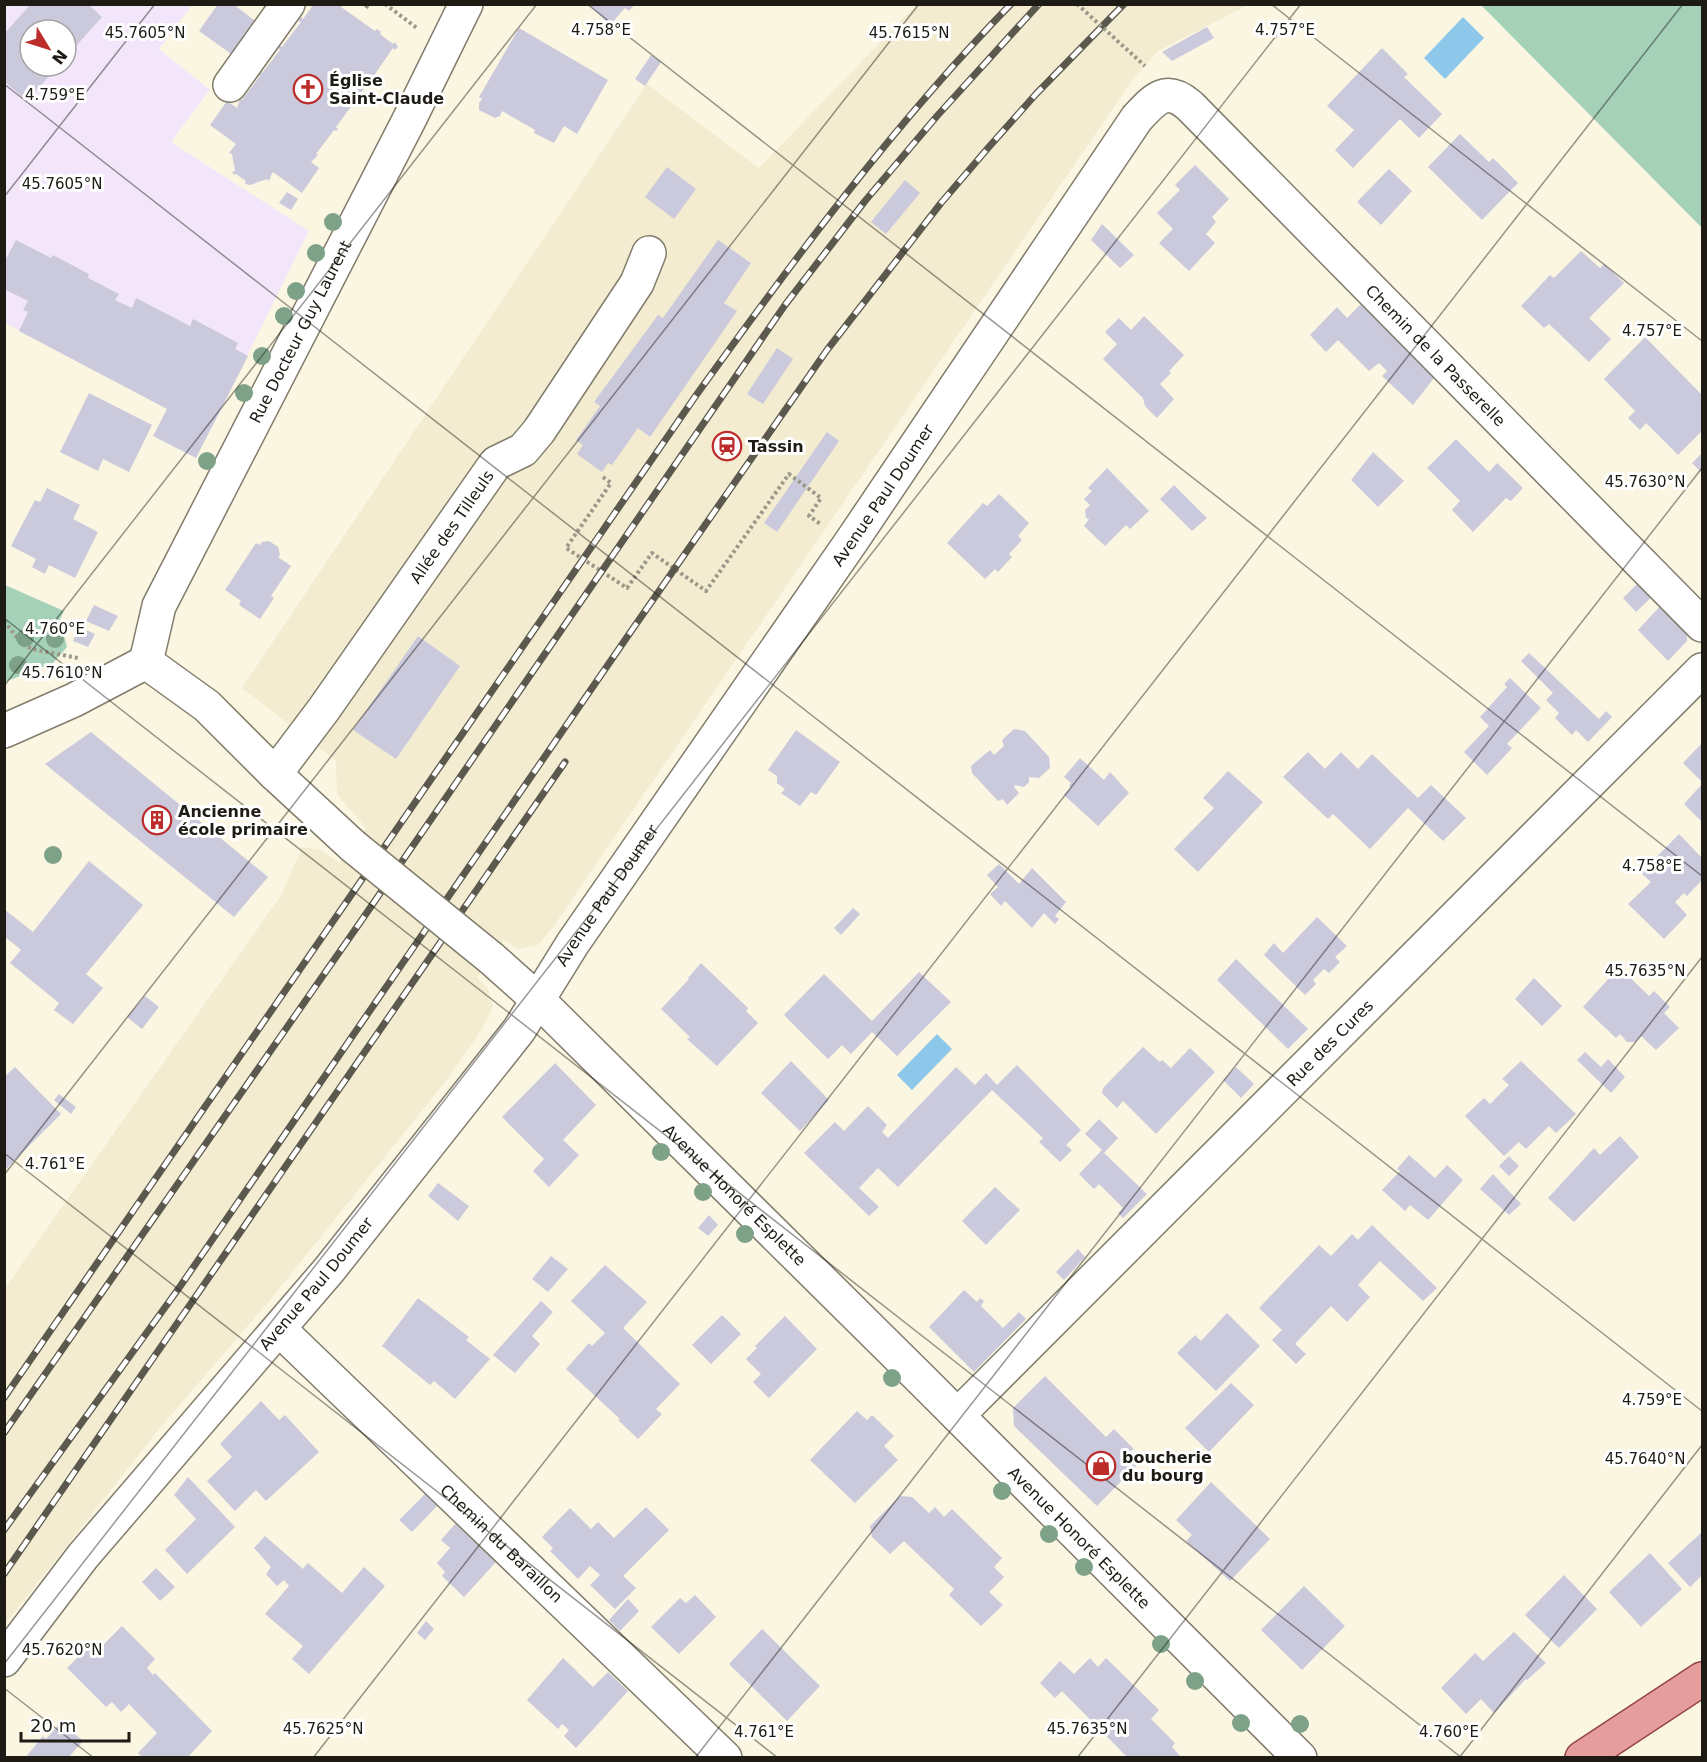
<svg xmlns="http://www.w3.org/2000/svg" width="1707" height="1762" font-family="'DejaVu Sans',sans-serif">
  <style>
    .built { fill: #f3ecd1 }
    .education { fill: #f3e6fa; fill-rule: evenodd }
    .green { fill: #a4d1b8 }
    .water { fill: #8dc7e9 }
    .building { fill: #cbc9dc }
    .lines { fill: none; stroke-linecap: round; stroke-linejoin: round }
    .minor-casing { stroke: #817c6b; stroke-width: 36 }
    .major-casing { stroke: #954543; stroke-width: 36 }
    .path { stroke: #9c9889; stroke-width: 4; stroke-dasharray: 3 3; stroke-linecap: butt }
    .minor { stroke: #fff; stroke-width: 33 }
    .major { stroke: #e69d9d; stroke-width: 33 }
    .rail-casing { stroke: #5b584e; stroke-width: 7 }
    .rail { stroke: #fff; stroke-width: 4.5; stroke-dasharray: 14; stroke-linecap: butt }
    .minor-bridge-casing { stroke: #817c6b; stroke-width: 36; stroke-linecap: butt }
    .path-bridge { stroke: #9c9889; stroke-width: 4; stroke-dasharray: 3 3; stroke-linecap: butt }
    .minor-bridge { stroke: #fff; stroke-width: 33 }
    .tree { fill: #7da288 }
    .ticks { fill: none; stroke: #1d1b14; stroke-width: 1.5; stroke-opacity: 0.45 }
    .labels { text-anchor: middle; stroke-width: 6; stroke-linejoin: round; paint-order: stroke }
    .poi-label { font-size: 16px; font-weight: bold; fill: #1d1b14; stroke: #fff; text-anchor: start }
    .street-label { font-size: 16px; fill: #1d1b14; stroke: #fff }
    .ticks-label { font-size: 15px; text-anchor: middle; fill: #1d1b14; stroke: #fff; stroke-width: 6; stroke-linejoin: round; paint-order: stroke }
  </style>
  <rect width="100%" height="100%" fill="#fbf6e2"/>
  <!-- built -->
  <path class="built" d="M916,5H1248L1158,51L1131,82L553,927L538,945L518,949L504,940L477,977L488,989L493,1007L484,1026L448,1078L270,1300L159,1429L5,1624V1288L282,894L302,847L321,850L339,863L366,828L337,794L336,761L242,688L647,84L759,168Z"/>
  <!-- education -->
  <path class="education" d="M4,5H192L159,49L210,90L171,142L309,231L210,431L5,323ZM30,30H66V66H30Z"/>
  <!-- green -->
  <path class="green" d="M1481,5H1702V228Z
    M5,585L64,611L60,619L67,647L53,663L5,682Z"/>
  <!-- water -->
  <path class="water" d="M1463,17L1484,38L1445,79L1424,58Z
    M937,1034L952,1049L912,1090L897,1075Z"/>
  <!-- building -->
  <path class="building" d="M31,4H88L102,17L66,57V30H30V66H58L27,101L4,81V34Z
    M218,4H233L258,23L234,56L199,31Z
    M314,4H343L341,7L375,31L377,29L381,32L380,34L393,44L395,42L398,47L395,50L393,48L375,74L376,75L375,79L373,77L355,101L357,102L355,105L353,104L336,127L338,129L336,131L334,130L316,154L318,155L311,162L319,168L302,193L273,172L270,177L271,178L268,181L267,179L250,185L245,184L246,181L236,174L234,175L232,172L235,171L232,154L229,153L236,144L210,125L227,101L237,108L240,99L242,100L260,76L258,74L260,71L262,73L280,50L278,48L279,45L282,47L301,22L298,21L301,17L303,19Z
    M588,4H635L629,11L625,8L610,25Z
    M1207,27L1214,38L1172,61L1162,52Z
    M519,28L608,80L577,134L564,126L554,143L534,133L535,130L502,111L500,116L495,118L479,110V103L482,99L479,97Z
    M1382,48L1408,74L1404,77L1442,114L1419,138L1400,119L1353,168L1335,150L1354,130L1327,106Z
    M651,55L661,62L645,86L635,79Z
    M1460,134L1489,162L1493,158L1518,183L1482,220L1428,167Z
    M1195,165L1229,199L1212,217L1216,222L1206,234L1215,243L1189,271L1159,243L1173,229L1157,213L1180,190L1175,185Z
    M667,167L696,189L674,219L645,197Z
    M1389,169L1412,191L1381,225L1357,202Z
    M905,180L920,193L886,234L871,222Z
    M287,192L298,199L291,210L279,203Z
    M1102,224L1134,255L1120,268L1091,240Z
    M16,240L51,258L53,255L89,274L88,278L119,294L115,300L132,308L136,298L190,326L193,319L238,343L235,349L248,356L196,458L153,436L167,409L19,331L28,312L23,310L28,301L4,289V263Z
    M718,240L751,263L724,303L737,311L650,437L638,428L612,465L608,463L602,472L577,454L583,445L576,440L600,406L594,402L658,315L663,318Z
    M1581,251L1600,268L1604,264L1624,283L1589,318L1611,339L1589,362L1549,324L1544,328L1521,306L1550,275L1554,278Z
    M1365,300L1438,373L1413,405L1382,376L1387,371L1379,363L1369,371L1338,340L1326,352L1310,335L1337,307L1347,318Z
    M1144,316L1184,355L1169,371L1171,373L1160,384L1174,399L1157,418L1145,406L1143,398L1103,359L1117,344L1105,332L1119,318L1131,330Z
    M1645,337L1702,395V431L1678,455L1646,423L1640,430L1628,418L1635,411L1604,379Z
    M777,348L793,359L763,404L747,394Z
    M89,393L152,425L129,472L103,459L98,471L60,452Z
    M827,432L839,441L777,532L764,523Z
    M1456,439L1489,472L1497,463L1523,488L1511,501L1506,498L1473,532L1452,510L1460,501L1427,468Z
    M1373,452L1404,481L1378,507L1351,480Z
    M1702,453V473L1692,463Z
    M1107,468L1149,511L1130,529L1126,525L1105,546L1084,526L1089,519L1086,518L1085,510L1090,505L1084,499L1092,491L1088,488Z
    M1174,485L1207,518L1192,531L1160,499Z
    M47,488L80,505L73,519L98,532L75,578L49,565L45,574L32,567L36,559L11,546L35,500L40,502Z
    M999,494L1029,523L1018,536L1022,540L1009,554L1012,557L998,572L995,569L985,579L947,543L983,503L987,506Z
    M269,541L278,547L280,555L278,557L291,566L271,596L274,598L260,619L239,605L241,601L225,590L256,543L260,545L262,542Z
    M1642,579L1656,593L1636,612L1623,598Z
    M1664,602L1687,624V641L1668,661L1638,630Z
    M94,605L118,616L109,631L86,621Z
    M79,627L95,634L88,647L73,641Z
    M418,636L460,666L396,759L353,730Z
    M1529,653L1599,719L1606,711L1612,717L1588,742L1576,730L1572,735L1555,718L1559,713L1546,700L1553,693L1521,661Z
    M1510,678L1541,708L1507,744L1512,748L1487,775L1464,752L1489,726L1480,717L1507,687L1504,684Z
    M1014,729L1025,731L1049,757L1050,768L1039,778L1029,777V782L1024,787L1015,785L1014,787L1019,793L1007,805L1003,799L998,801L972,773L971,766L990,750L994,755L1004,746L1002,740Z
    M796,730L840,762L816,795L811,792L800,806L781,793L785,789L777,783V776L768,770Z
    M91,732L268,877L234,917L45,764Z
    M1702,743V782L1683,763Z
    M1308,752L1325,769L1341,752L1358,769L1372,754L1418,798L1431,785L1466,818L1443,841L1408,808L1370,849L1333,814L1328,819L1283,777Z
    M1080,758L1104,780L1110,772L1129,793L1098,826L1064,795L1071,787L1069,786L1071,783L1064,777Z
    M1228,771L1263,802L1198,872L1174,849L1214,808L1203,798Z
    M1702,784V822L1684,804Z
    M1679,834L1702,858V880L1687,896L1684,893L1675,902L1687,915L1664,939L1628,904L1651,882L1641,873Z
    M89,861L143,905L86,974L103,988L73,1024L54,1010L59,1003L10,963L21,950L4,936V909L33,932Z
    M999,864L1019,884L1032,868L1066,902L1055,916L1059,919L1055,924L1044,913L1032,928L1005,901L1001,906L990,894L998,887L987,875Z
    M853,908L860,914L841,935L834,928Z
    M1317,917L1347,946L1335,957L1340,962L1329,973L1324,969L1313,980L1316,984L1305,995L1264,955L1274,943L1283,953Z
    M1236,959L1308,1029L1288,1049L1217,980Z
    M701,963L748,1008L746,1011L758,1023L717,1066L687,1039L690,1037L661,1009L689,979L688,978Z
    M1619,967L1649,996L1654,991L1670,1007L1664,1013L1679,1028L1656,1050L1641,1036L1635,1042H1627L1620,1034L1616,1038L1583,1007Z
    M919,972L951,1002L897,1056L872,1032L851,1054L842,1045L828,1059L784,1015L824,974L872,1021Z
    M1534,978L1562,1006L1542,1026L1515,999Z
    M145,996L159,1007L142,1029L127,1017Z
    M1143,1047L1160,1062L1162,1060L1171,1068L1190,1048L1215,1072L1156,1134L1123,1101L1117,1108L1102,1093L1103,1088Z
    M1585,1052L1601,1067L1608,1059L1625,1077L1611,1093L1577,1060Z
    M791,1061L829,1100L800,1131L761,1093Z
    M1521,1061L1576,1114L1556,1133L1549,1126L1526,1149L1519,1142L1504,1156L1465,1116L1484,1098L1490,1104L1509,1085L1502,1079Z
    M555,1063L596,1105L563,1140L579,1155L549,1187L533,1171L544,1159L502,1117Z
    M1017,1065L1081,1130L1066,1145L1072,1150L1060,1162L1039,1142L1043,1138L992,1090L898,1187L878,1168L859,1188L879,1207L869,1216L804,1153L835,1122L844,1131L868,1106L887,1125L882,1132L888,1138L956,1067L975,1085L986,1073L997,1085Z
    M15,1067L61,1114L4,1171V1077Z
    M1236,1067L1254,1084L1241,1098L1223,1080Z
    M59,1094L76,1107L71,1114L54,1100Z
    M1099,1119L1118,1138L1104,1153L1147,1194L1123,1218L1118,1213L1123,1208L1099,1184L1094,1189L1079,1174L1102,1150L1085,1134Z
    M1620,1136L1639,1157L1574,1222L1548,1198L1594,1148L1600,1155Z
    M1409,1155L1435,1178L1447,1165L1463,1180L1428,1220L1410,1205L1405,1211L1382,1190L1400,1171L1397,1169Z
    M1509,1156L1519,1166L1509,1176L1499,1166Z
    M1493,1174L1521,1204L1509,1215L1480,1189Z
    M438,1183L469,1206L458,1221L428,1196Z
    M995,1187L1020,1210L986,1245L962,1221Z
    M709,1215L718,1225L708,1236L698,1228Z
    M1372,1225L1437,1288L1423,1301L1380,1261L1358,1285L1370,1297L1347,1322L1331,1306L1295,1344L1306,1354L1296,1364L1272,1340L1282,1330L1259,1308L1319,1245L1331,1256L1352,1234L1358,1240Z
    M1078,1249L1085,1257L1064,1280L1056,1272Z
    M551,1256L568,1269L548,1292L532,1279Z
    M605,1265L647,1302L623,1328L680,1384L656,1409L662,1414L638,1439L618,1420L620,1419L566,1369L589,1343L592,1346L605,1333L571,1301Z
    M964,1290L977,1302L980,1298L984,1301L981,1306L1003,1328L1019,1312L1026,1319L974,1372L929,1327Z
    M418,1298L469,1337L466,1340L490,1359L455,1399L434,1381L430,1385L382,1346Z
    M541,1301L553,1312L532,1336L540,1344L515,1373L493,1355Z
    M1227,1313L1260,1346L1216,1391L1177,1353L1195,1335L1201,1341Z
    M722,1315L741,1334L711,1364L692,1345Z
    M785,1316L817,1349L769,1398L753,1382L761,1374L746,1359L757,1348L755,1346Z
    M1045,1376L1106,1437L1114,1429L1134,1449L1131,1451L1141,1461L1097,1506L1014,1426L1013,1408Z
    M1231,1383L1254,1405L1209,1452L1185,1428Z
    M261,1401L279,1420L285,1415L319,1452L266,1501L256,1490L235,1511L207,1481L232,1457L220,1444Z
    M857,1411L867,1420L872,1415L894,1436L884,1446L898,1460L855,1503L810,1460Z
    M188,1477L235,1527L187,1574L165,1550L196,1519L174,1495Z
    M1211,1482L1270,1539L1230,1581L1186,1541L1192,1535L1176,1520Z
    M426,1493L438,1505L412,1532L399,1520Z
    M900,1496L912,1497L929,1513L935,1507L944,1517L952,1509L1002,1558L994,1567L1004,1577L989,1592L1003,1605L981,1626L949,1595L954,1589L904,1541L890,1554L872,1537L870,1526Z
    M646,1507L669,1530L623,1576L636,1588L615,1609L590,1585L600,1575L590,1566L578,1579L550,1551L553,1548L542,1537L570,1508L591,1529L598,1522L614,1538Z
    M456,1523L496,1562L464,1597L442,1576L445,1572L437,1563L450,1548L441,1540Z
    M1702,1532V1575L1690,1587L1668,1563Z
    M265,1536L303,1569L308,1563L342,1593L364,1567L385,1586L309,1674L292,1659L303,1646L265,1614L289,1586L284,1580L277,1586L266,1574L271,1567L254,1548Z
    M1650,1553L1682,1589L1641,1627L1609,1592Z
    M156,1568L175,1587L160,1601L142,1582Z
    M1564,1575L1597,1609L1559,1648L1525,1615Z
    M1304,1586L1345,1626L1302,1670L1261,1630Z
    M695,1595L716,1617L679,1654L651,1627L680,1598L686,1603Z
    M628,1599L639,1611L620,1631L609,1620Z
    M426,1621L434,1629L425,1640L417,1633Z
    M122,1626L155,1659L147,1668L153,1675L155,1673L212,1731L187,1758H143L138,1753L157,1733L129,1704L121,1712L112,1702L106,1707L67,1668L88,1647L94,1654Z
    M762,1629L820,1686L787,1721L729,1664Z
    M1514,1632L1546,1663L1527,1680L1526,1679L1494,1713L1481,1699L1466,1714L1441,1688L1475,1653L1483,1661Z
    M563,1658L593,1687L608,1672L628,1691L576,1748L564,1736L569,1730L562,1724L558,1729L527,1700Z
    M1090,1658L1098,1667L1106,1658L1159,1710L1151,1719L1175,1743L1172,1747L1182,1758H1128L1062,1691L1055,1698L1040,1683L1060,1661L1074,1674Z
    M61,1722L83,1741L68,1758H25L43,1736L46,1739Z"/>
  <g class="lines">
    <!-- minor casing -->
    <g class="minor-casing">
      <g id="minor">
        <path d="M230,85L288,4"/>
        <path id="s1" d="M146,662L159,606L409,120L466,4"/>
        <path d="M146,662L207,706L275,774L353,846"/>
        <path d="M4,731L74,700L146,662"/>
        <path id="s2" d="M275,774L324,709L491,470L496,463L523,450L539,431L637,283L649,253"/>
        <path id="s3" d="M491,958L538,1000L924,1382L1300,1758"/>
        <path id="s4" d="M279,1329L725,1758"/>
        <path id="s5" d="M958,1415L1702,670"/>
        <path id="s6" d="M4,1660L83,1556L329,1270L519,1030L573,943L851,542L1137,118C1155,99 1166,85 1190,106L1702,625"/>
      </g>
    </g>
    <!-- major casing -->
    <g class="major-casing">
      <path id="major" d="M1582,1758L1702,1679"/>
    </g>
    <!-- path -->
    <path class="path" d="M385,4L417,28
      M366,8L368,4
      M603,477L611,483L566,548L627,588L652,553L706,591L789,474L821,498L809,516L822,525
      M4,621L22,644L32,649L78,658"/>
    <!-- minor -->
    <use href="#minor" class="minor"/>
    <!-- major -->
    <use href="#major" class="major"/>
    <!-- rail casing -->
    <g class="rail-casing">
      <path id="rail" d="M4,1398L697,394C795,258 894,124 1011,4
        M4,1433L359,924L785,305L865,201L937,116L1039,4
        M4,1530L179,1288L634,627L827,350L941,203L988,148L1036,94L1124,4
        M4,1574L565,762"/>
    </g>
    <!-- rail -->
    <use href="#rail" class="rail"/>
    <!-- minor-bridge casing -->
    <g class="minor-bridge-casing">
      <path id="minor-bridge" d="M353,846L491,958"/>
    </g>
    <!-- path-bridge -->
    <path class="path-bridge" d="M1077,4L1145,66"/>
    <!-- minor-bridge -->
    <use href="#minor-bridge" class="minor-bridge"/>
  </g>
  <!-- trees -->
  <g class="tree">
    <circle cx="333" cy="222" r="9"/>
    <circle cx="316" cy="253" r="9"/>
    <circle cx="296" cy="291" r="9"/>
    <circle cx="284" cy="316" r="9"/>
    <circle cx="262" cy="356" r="9"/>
    <circle cx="244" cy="393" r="9"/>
    <circle cx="207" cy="461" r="9"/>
    <circle cx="25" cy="638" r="9"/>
    <circle cx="55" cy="639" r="9"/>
    <circle cx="18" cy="665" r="9"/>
    <circle cx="53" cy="855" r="9"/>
    <circle cx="661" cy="1152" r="9"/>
    <circle cx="703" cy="1192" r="9"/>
    <circle cx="745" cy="1234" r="9"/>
    <circle cx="892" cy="1378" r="9"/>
    <circle cx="1002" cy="1491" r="9"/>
    <circle cx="1049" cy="1534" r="9"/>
    <circle cx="1084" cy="1567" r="9"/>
    <circle cx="1161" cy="1644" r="9"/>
    <circle cx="1195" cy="1681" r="9"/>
    <circle cx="1241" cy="1723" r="9"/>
    <circle cx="1300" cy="1724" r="9"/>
  </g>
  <!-- ticks -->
  <path class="ticks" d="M587,4L1702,876M1271,4L1702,341M4,84L1702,1411M4,197L155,4M4,618L1462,1758M4,686L537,4M4,1153L778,1758M4,1175L919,4M4,1664L1301,4M4,1688L94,1758M313,1758L1683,4M695,1758L1702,468M1077,1758L1702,957M1459,1758L1702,1445"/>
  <!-- icons -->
  <defs>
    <g id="church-ring" transform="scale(1.5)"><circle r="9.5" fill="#fff" stroke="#bb2c2a" stroke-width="1.5"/><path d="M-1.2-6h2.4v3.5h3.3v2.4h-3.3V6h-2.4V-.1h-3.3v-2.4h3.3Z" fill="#bb2c2a"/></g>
    <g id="station-ring" transform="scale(1.5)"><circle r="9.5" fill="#fff" stroke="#bb2c2a" stroke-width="1.5"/><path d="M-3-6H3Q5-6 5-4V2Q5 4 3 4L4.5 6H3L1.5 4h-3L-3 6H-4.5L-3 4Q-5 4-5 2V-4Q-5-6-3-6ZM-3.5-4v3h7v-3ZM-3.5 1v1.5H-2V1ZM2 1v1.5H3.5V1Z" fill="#bb2c2a"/></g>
    <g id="building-ring" transform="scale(1.5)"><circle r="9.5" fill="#fff" stroke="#bb2c2a" stroke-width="1.5"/><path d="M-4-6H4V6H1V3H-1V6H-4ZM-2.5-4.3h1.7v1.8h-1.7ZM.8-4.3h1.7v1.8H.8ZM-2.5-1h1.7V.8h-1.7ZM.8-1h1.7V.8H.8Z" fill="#bb2c2a"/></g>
    <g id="shop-ring" transform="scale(1.5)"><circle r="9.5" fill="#fff" stroke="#bb2c2a" stroke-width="1.5"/><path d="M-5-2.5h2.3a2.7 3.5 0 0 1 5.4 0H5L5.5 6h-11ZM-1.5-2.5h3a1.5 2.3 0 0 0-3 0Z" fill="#bb2c2a"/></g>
  </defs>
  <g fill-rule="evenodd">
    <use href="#church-ring" x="308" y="89"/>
    <use href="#station-ring" x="727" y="446"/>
    <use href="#building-ring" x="157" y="820"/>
    <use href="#shop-ring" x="1101" y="1466"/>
  </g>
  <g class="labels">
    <!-- poi labels -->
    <g class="poi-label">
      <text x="329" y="86">Église<tspan x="329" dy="18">Saint-Claude</tspan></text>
      <text x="748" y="452">Tassin</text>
      <text x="178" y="817">Ancienne<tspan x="178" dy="18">école primaire</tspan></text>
      <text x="1122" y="1463">boucherie<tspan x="1122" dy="18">du bourg</tspan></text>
    </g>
    <!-- street labels -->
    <g class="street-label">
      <text dy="6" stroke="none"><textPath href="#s1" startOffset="366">Rue Docteur Guy Laurent</textPath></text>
      <text dy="6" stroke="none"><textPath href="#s6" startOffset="2330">Chemin de la Passerelle</textPath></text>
      <text dy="6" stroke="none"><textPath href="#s6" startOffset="1461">Avenue Paul Doumer</textPath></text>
      <text dy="6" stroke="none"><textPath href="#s2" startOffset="304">Allée des Tilleuls</textPath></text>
      <text dy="6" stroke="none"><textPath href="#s6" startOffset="975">Avenue Paul Doumer</textPath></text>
      <text dy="6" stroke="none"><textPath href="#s5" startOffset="526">Rue des Cures</textPath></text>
      <text dy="6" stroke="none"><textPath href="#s3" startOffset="340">Avenue Honoré Esplette</textPath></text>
      <text dy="6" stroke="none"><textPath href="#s6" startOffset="489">Avenue Paul Doumer</textPath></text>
      <text dy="6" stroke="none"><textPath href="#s3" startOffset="826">Avenue Honoré Esplette</textPath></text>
      <text dy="6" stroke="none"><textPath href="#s4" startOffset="309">Chemin du Baraillon</textPath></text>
    </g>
  </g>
  <g class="ticks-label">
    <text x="601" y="35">4.758°E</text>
    <text x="1285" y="35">4.757°E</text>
    <text x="145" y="38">45.7605°N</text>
    <text x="909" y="38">45.7615°N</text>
    <text x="55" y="100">4.759°E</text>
    <text x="62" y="189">45.7605°N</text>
    <text x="1652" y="336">4.757°E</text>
    <text x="1645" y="487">45.7630°N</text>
    <text x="55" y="634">4.760°E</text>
    <text x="62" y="678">45.7610°N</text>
    <text x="1652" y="871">4.758°E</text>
    <text x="1645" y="976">45.7635°N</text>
    <text x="55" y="1169">4.761°E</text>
    <text x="1652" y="1405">4.759°E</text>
    <text x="1645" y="1464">45.7640°N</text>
    <text x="62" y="1655">45.7620°N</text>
    <text x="323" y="1734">45.7625°N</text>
    <text x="1087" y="1734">45.7635°N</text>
    <text x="764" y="1737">4.761°E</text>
    <text x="1449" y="1737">4.760°E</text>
  </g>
  <!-- border -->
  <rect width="1707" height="1762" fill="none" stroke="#1d1b14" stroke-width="12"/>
  <!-- north arrow -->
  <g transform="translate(48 48) rotate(128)"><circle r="28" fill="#ffffff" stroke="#a5a4a1" stroke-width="1.5"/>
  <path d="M0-4.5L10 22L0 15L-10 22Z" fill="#bb2c2a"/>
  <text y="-9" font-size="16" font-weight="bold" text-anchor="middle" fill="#1d1b14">N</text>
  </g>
  <!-- scale -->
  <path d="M21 1732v9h108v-9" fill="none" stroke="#1d1b14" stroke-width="3"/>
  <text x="30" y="1732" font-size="18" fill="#1d1b14" stroke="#ffffff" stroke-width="4.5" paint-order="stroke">20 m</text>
</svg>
